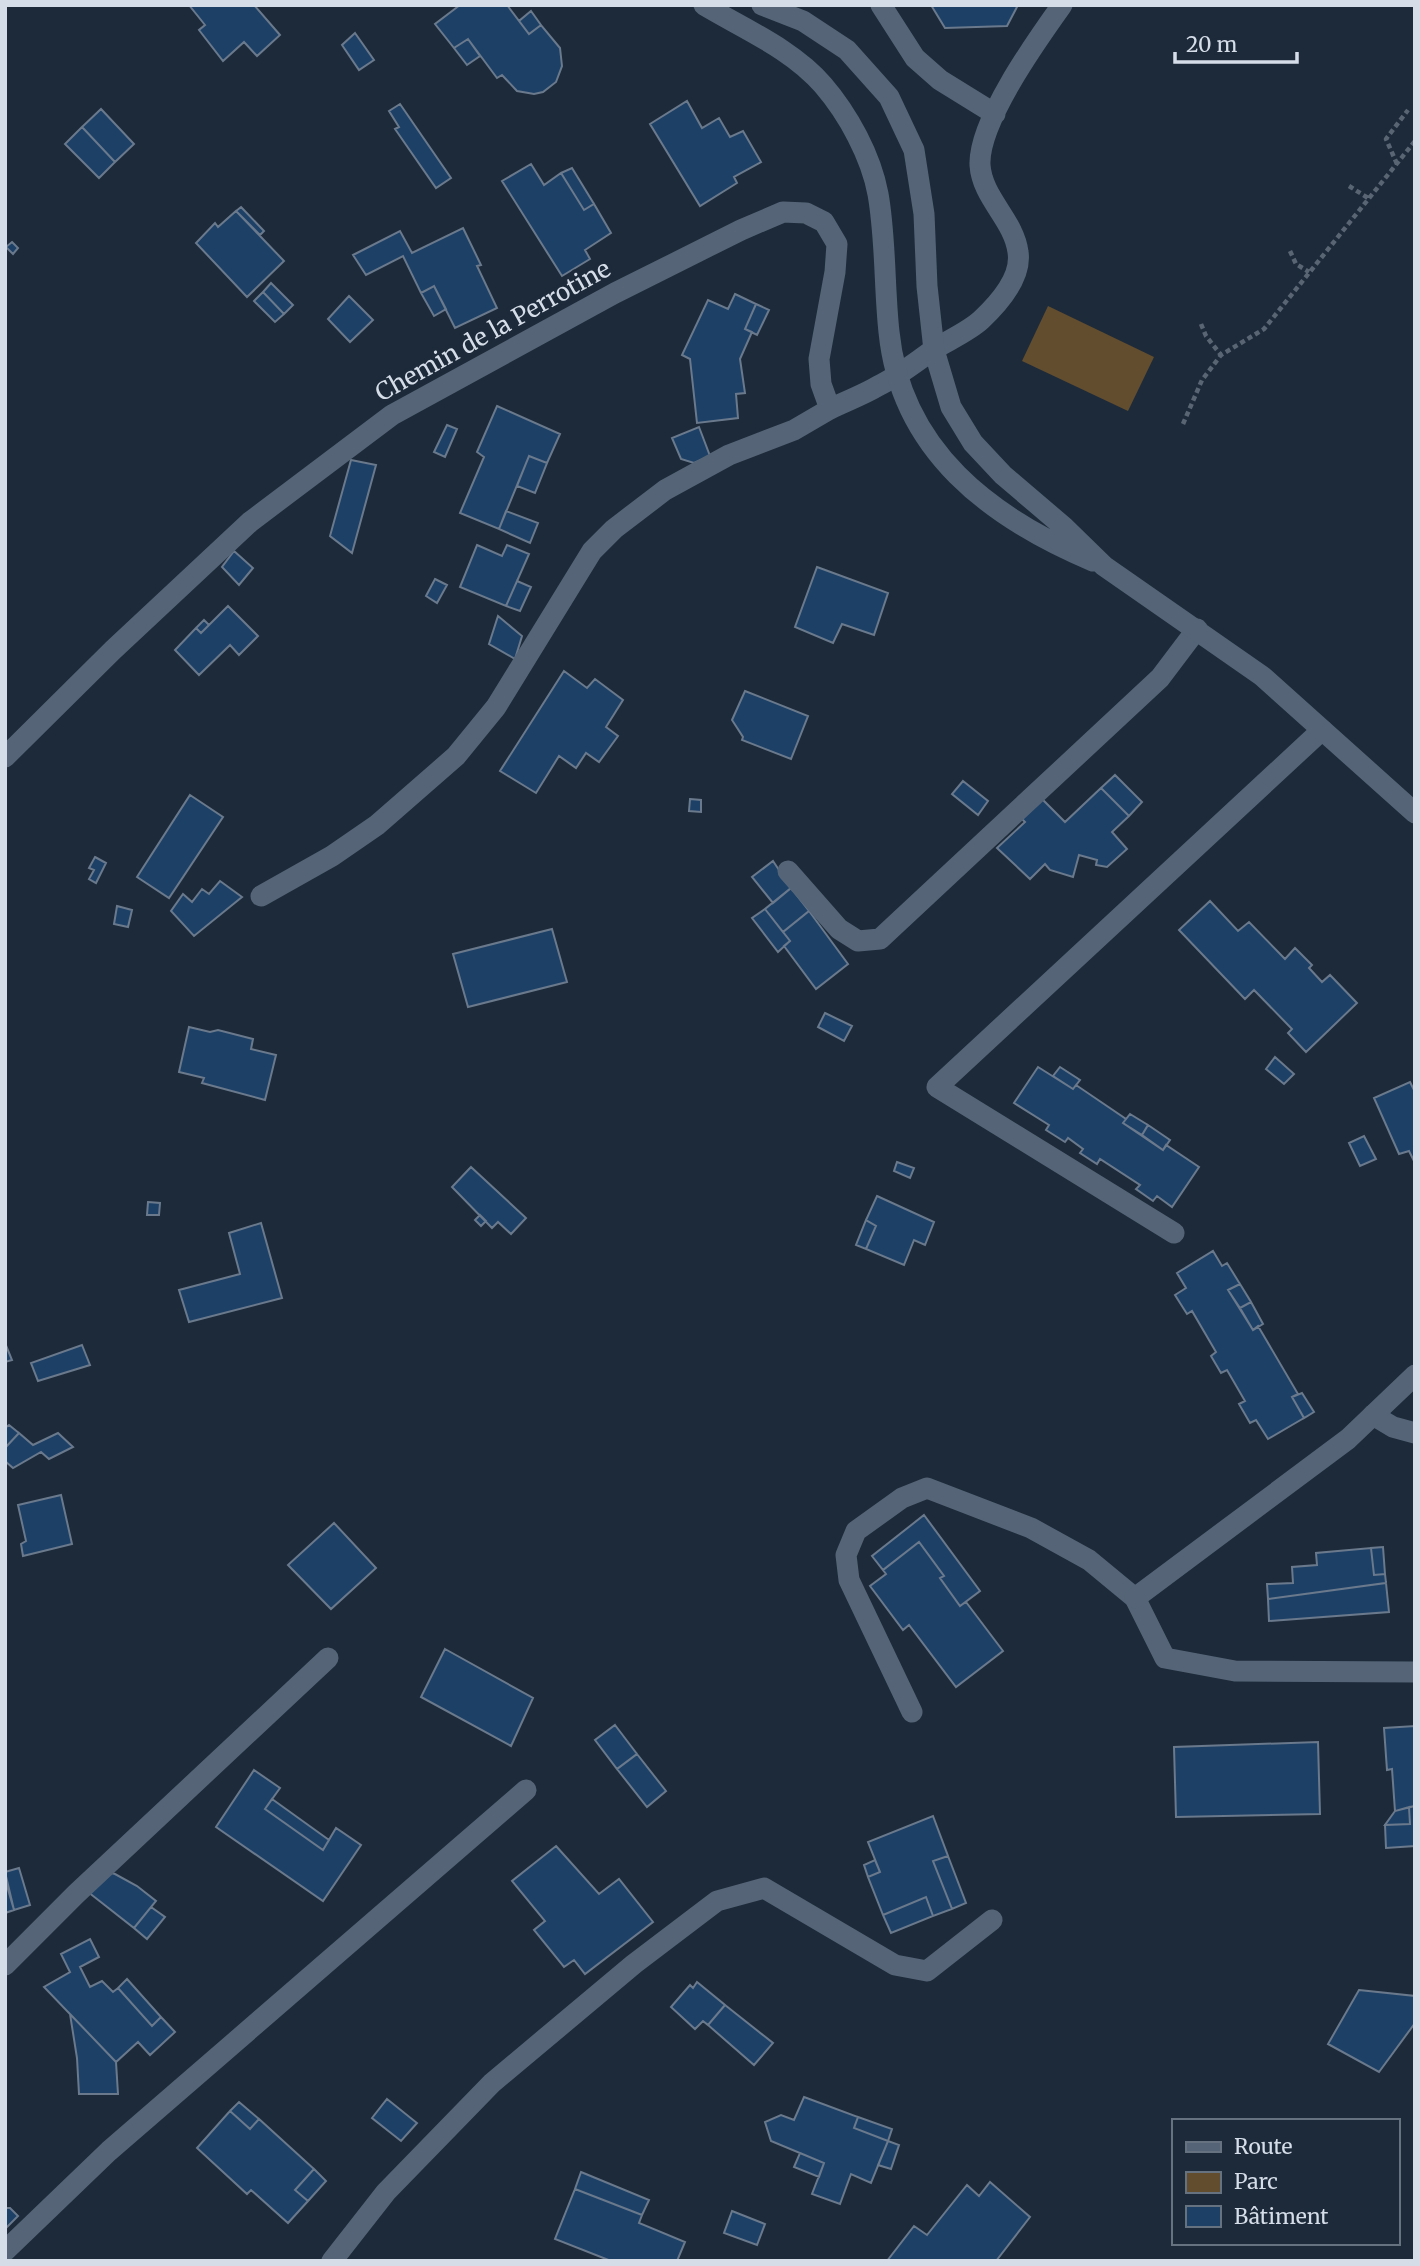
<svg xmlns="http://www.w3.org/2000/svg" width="1420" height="2266" font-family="Merriweather,serif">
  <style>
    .green { fill: #624d2e }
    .building { fill: #1d4067; stroke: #6a798c; stroke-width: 2 }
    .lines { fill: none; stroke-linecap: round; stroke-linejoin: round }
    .path { stroke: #5a6574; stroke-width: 4.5; stroke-dasharray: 5 3.5; stroke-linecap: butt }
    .service { stroke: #556577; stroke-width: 21 }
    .minor { stroke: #556577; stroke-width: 21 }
    .tertiary { stroke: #556577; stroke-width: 21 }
    .labels { text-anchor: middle; stroke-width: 7; stroke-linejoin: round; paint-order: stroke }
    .street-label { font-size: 24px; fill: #d5dde8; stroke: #1d2a3a }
  </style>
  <rect width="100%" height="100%" fill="#1d2a3a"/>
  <!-- green -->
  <path class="green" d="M1048,306L1154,357L1128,411L1022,361Z"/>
  <!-- building -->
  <path class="building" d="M189,5H254L280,35L257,56L244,42L223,61L199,30L205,25Z
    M460,5H507L529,34L541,25L560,48L562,66L556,82L543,92L534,94L517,91L502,75L497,78L468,39L454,48L435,24Z
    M931,5H1018L1007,26L945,28Z
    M531,11L541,25L529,34L519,21Z
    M355,33L374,60L359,70L342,45Z
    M468,39L480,56L467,65L454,48Z
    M687,101L702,128L719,118L730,137L743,131L761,162L734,177L737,183L700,206L650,124Z
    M400,104L451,178L436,188L395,129L399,127L389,111Z
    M101,109L134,144L115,162L82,127Z
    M82,127L115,162L99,178L65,144Z
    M531,164L544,185L561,173L584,210L594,204L611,233L585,250L590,259L562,276L502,181Z
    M572,168L594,204L584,210L561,173Z
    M241,207L264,231L260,235L236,211Z
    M236,211L284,261L247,297L196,243L215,223L218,227Z
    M463,228L481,265L477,266L497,308L455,328L434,286L421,293L403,256L366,275L353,255L400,231L412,253Z
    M12,242L18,248L13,254L6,247Z
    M271,283L293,305L284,314L263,292Z
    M434,286L446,309L434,316L421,293Z
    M263,292L284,314L275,322L254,301Z
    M735,294L756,304L745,329L752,332L740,359L745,393L736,394L738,418L697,423L690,359L682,355L708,300L728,309Z
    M349,296L373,320L350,342L328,319Z
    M756,304L769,310L757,335L745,329Z
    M497,406L560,434L547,463L529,456L499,529L460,513L484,457L477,452Z
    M447,425L457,429L445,457L434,452Z
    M699,427L710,456L694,463L681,459L672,438Z
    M529,456L547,463L535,493L517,486Z
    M351,460L376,465L352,553L330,536Z
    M506,511L538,523L530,543L499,529Z
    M477,545L502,556L507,545L529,554L506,606L460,587Z
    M234,551L253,568L239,585L222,567Z
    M817,567L888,593L874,635L842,624L833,643L795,627Z
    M435,579L447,585L437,603L426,596Z
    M517,581L531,587L520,611L506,606Z
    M228,606L258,636L239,655L230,645L199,675L175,650L196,628L201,633Z
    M498,616L522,636L515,659L489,644Z
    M204,620L209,625L201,633L196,628Z
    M564,671L587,688L595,679L623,700L606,727L618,736L599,762L586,753L576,768L559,756L536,793L500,771Z
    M745,691L808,716L791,759L742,740L743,737L732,720Z
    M1115,775L1142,802L1129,816L1101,788Z
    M963,781L988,801L978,815L952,794Z
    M1101,788L1129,816L1112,832L1127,849L1107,867L1096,865L1097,860L1079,855L1073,877L1050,870L1045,864L1030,879L997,848L1025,822L1017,814L1038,795L1065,822Z
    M190,795L223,817L169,898L137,877Z
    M690,799L701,800V812L689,811Z
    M95,857L106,863L96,883L89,879L94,870L89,868Z
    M773,861L791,888L773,903L752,877Z
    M220,881L242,897L194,936L171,911L183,894L192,902L202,889L209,894Z
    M791,888L809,911L783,932L765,909Z
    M1210,901L1238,931L1249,922L1285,959L1295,948L1312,965L1309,968L1322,982L1330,975L1357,1003L1306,1052L1288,1033L1292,1029L1254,990L1245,999L1179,930Z
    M117,906L132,910L128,927L114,924Z
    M765,909L790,941L778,952L752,918Z
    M809,911L848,964L816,989L784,946L790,941L783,932Z
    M552,929L567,982L468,1007L453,954Z
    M825,1013L852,1026L844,1041L818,1027Z
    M189,1027L210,1032L218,1030L253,1039L251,1049L276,1055L265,1100L202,1083L204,1078L179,1072Z
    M1275,1057L1294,1074L1284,1084L1266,1069Z
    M1038,1067L1073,1089L1076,1085L1126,1119L1123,1123L1163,1150L1166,1145L1199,1167L1172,1207L1157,1196L1153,1201L1136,1189L1140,1185L1100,1159L1097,1164L1080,1153L1083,1149L1068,1138L1065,1142L1046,1130L1049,1125L1014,1103Z
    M1060,1067L1080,1080L1073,1089L1053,1076Z
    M1410,1082L1415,1092V1163L1409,1151L1399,1154L1374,1098Z
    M1130,1114L1148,1125L1142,1135L1123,1123Z
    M1148,1125L1170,1140L1163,1150L1142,1135Z
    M1364,1136L1376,1159L1360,1166L1349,1143Z
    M897,1162L914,1168L910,1178L894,1171Z
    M471,1167L526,1218L511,1234L498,1222L492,1228L452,1187Z
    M877,1196L934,1222L925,1245L914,1240L904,1265L866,1249L876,1226L866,1220Z
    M148,1202L160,1203L159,1215H147Z
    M480,1215L486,1221L481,1226L475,1220Z
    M866,1220L876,1226L866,1249L856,1245Z
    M261,1223L282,1298L189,1322L179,1290L240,1274L229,1233Z
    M1213,1251L1222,1266L1227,1263L1240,1284L1228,1290L1253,1330L1258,1326L1298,1394L1292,1397L1304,1418L1268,1439L1256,1420L1250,1423L1239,1404L1245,1401L1227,1370L1221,1373L1211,1356L1216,1352L1192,1311L1187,1314L1175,1295L1186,1288L1177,1273Z
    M1240,1284L1251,1302L1240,1308L1228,1290Z
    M1251,1302L1263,1324L1253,1330L1240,1308Z
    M5,1343L12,1360L5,1362Z
    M82,1345L90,1365L38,1381L31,1363Z
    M1302,1393L1314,1412L1304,1418L1292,1397Z
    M9,1425L19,1433L5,1448V1428Z
    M19,1433L33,1445L58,1433L73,1447L49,1459L41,1452L13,1468L5,1461V1448Z
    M61,1495L72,1544L23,1556L21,1544L26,1541L18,1505Z
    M924,1515L980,1591L960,1606L940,1578L944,1576L919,1542L883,1570L872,1556Z
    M334,1523L376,1568L331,1609L288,1565Z
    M919,1542L944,1576L940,1578L960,1606L966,1602L1003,1651L956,1687L909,1625L903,1630L870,1586L886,1574L883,1570Z
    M1383,1547L1385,1574L1374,1575L1371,1548Z
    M1371,1548L1374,1575L1385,1574L1386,1583L1268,1599L1267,1584L1293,1583L1292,1567L1317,1565L1316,1553Z
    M1386,1583L1389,1612L1269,1621L1268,1599Z
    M445,1649L533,1698L511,1746L421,1697Z
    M615,1725L637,1754L617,1769L595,1740Z
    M1415,1726V1806L1395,1811L1392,1769L1387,1770L1384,1728Z
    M1318,1742L1320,1814L1176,1817L1174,1747Z
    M637,1754L666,1791L647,1807L617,1769Z
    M254,1770L280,1788L265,1809L323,1850L336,1828L361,1845L323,1901L216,1827Z
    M272,1799L329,1840L323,1850L265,1809Z
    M1415,1806V1846L1386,1848L1385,1825L1410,1824L1409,1807Z
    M1409,1807L1410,1824L1385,1825L1395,1811Z
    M933,1816L948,1856L933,1861L952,1909L933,1916L926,1897L883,1915L868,1877L880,1872L868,1842Z
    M556,1846L599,1894L619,1879L653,1922L585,1974L574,1960L564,1967L534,1930L545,1921L512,1881Z
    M948,1856L966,1903L952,1909L933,1861Z
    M875,1860L880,1872L868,1877L864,1865Z
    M19,1868L30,1905L14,1910L5,1872Z
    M108,1872L115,1874L137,1886L156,1901L134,1928L88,1892Z
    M5,1879L14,1910L5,1913Z
    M926,1897L933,1916L891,1933L883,1915Z
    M151,1907L165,1917L147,1939L134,1928Z
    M90,1939L99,1957L80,1967L90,1987L102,1981L113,1992L118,1988L152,2026L161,2017L175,2032L150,2055L138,2042L116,2062L44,1987L70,1972L61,1954Z
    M127,1979L161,2017L152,2026L118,1988Z
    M697,1982L725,2005L708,2025L703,2021L695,2029L671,2007L690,1985L693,1988Z
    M1359,1990L1415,1996V2023L1379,2072L1328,2044Z
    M725,2005L773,2043L754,2065L708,2025Z
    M70,2014L116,2062L118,2094H79L77,2058Z
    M804,2097L858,2117L854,2128L888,2141L871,2183L851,2174L840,2204L812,2194L824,2163L771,2141L765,2122L781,2115L794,2120Z
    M387,2099L417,2123L401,2141L372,2118Z
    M239,2102L259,2119L250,2129L230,2111Z
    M230,2111L250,2129L259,2119L314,2169L295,2190L308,2201L288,2223L251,2190L247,2194L197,2148Z
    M858,2117L892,2129L888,2141L854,2128Z
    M888,2141L899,2145L891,2169L878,2165Z
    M800,2153L824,2163L819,2177L794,2167Z
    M314,2169L326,2181L308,2201L295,2190Z
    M581,2172L649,2200L642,2215L575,2189Z
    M990,2182L1030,2217L996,2261H887L914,2226L927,2235L967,2185L979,2196Z
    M575,2189L642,2215L639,2223L685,2242L677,2261H611L555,2239Z
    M5,2208H10L18,2216L5,2229Z
    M732,2211L765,2224L757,2245L724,2233Z"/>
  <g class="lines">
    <!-- path -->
    <path class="path" d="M1397,164L1386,139L1408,110
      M1349,186L1368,198
      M1290,251L1296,264L1309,272
      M1201,324L1206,336L1221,355
      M1183,424L1202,380L1221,355L1264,329L1415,141"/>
    <!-- service -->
    <path class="service" d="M788,871L839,929L858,941L880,939L1160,678L1197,629
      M1174,1233L937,1087L1322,730
      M1373,1415L1393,1427L1415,1433
      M912,1712L849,1580L846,1555L856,1531L902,1498L927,1488L1031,1528L1089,1560L1135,1598L1165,1658L1235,1671L1415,1672
      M5,1965L76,1894L328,1658
      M5,2251L109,2151L526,1790
      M332,2261L386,2192L492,2083L634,1964L717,1901L764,1888L895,1965L927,1971L992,1920"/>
    <!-- minor -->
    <path class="minor" d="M881,5L915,58L940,80L995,114
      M5,757L113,650L250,522L392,415L615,293L741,230L783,212L806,213L824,222L837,244L835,272L819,359L821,384L830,409C846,401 863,395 878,386C899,376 917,361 936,348C951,339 969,331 981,320C998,304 1022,277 1018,252C1014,220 982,198 980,165C978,122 1037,40 1062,5
      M261,896L332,856L377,825L456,756L496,707L592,551L614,529L665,490L729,455L794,430L830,409
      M1135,1598L1348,1439L1415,1375"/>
    <!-- tertiary -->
    <path class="tertiary" d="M704,5C744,29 792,49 823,85C848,114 871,156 878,194C886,239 884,286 889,332C901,451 991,518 1093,561
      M762,5L803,21L847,50L889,97L914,150L924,214L927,286L934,350L951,407L973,443L1003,475L1064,527L1104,566L1262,676L1415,813"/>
  </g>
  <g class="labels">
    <!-- street labels -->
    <g class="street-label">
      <text transform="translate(493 331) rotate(-29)" y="8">Chemin de la Perrotine</text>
    </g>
  </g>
  <!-- border -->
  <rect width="1420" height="2266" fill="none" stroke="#d5dde8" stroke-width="14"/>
  <!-- legend -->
  <rect x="1172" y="2119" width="228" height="126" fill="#1d2a3a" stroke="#677280" stroke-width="2"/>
  <rect x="1186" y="2142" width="35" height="10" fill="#556577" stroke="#677280" stroke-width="2"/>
  <text x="1234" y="2154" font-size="21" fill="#d5dde8">Route</text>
  <rect x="1186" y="2172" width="35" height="21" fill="#624d2e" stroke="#677280" stroke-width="2"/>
  <text x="1234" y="2189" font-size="21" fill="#d5dde8">Parc</text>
  <rect x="1186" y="2206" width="35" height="21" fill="#1d4067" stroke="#677280" stroke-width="2"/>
  <text x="1234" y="2224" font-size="21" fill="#d5dde8">Bâtiment</text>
  <!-- scale -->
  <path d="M1175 52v10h122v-10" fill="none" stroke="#d5dde8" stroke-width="3.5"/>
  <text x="1186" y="52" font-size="21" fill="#d5dde8" stroke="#1d2a3a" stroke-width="5" paint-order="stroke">20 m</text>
</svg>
